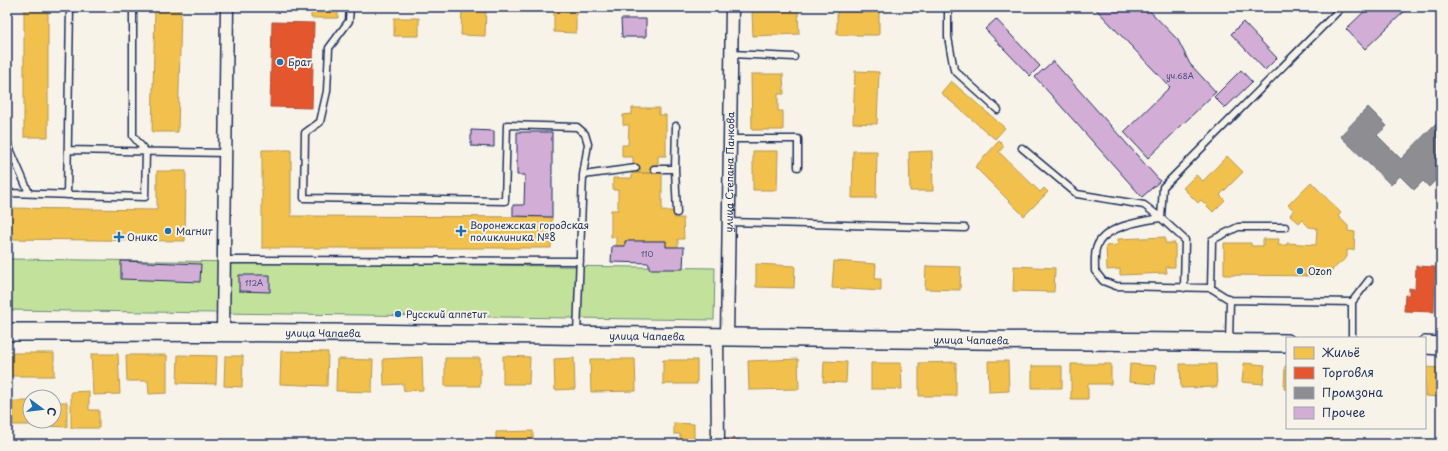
<svg xmlns="http://www.w3.org/2000/svg" width="1448" height="451" font-family="'Playpen Sans',sans-serif">
  <style>
    .green { fill: #c2e29b; stroke: #6e887c }
    .homes { fill: #f2c14e; stroke: #b29553 }
    .shops { fill: #e4572e; stroke: #a84b3c }
    .industry { fill: #8d8d92; stroke: #6b7182 }
    .building { fill: #d2add6; stroke: #1b2f5e }
    .lines { fill: none; stroke-linecap: round; stroke-linejoin: round }
    .lane-casing { stroke: #1b2f5e; stroke-width: 9 }
    .street-casing { stroke: #1b2f5e; stroke-width: 15 }
    .secondary-casing { stroke: #1b2f5e; stroke-width: 20 }
    .lane { stroke: #f7f3e8; stroke-width: 6 }
    .street { stroke: #f7f3e8; stroke-width: 12 }
    .secondary { stroke: #f7f3e8; stroke-width: 17 }
    .poi-dot { fill: #1f6fb2; stroke: #f7f3e8; stroke-width: 1.5 }
    .labels { text-anchor: middle; stroke-width: 4; stroke-linejoin: round; paint-order: stroke }
    .number-label { font-size: 8px; fill: #494e7c }
    .poi-label { font-size: 10px; fill: #1b2f5e; stroke: #f7f3e8; text-anchor: start }
    .street-label { font-size: 10px; fill: #1b2f5e; stroke: #f7f3e8 }
  </style>
  <rect width="100%" height="100%" fill="#f7f3e8"/>
  <filter id="ink" filterUnits="userSpaceOnUse"><feTurbulence type="fractalNoise" baseFrequency=".025" numOctaves="2"/><feDisplacementMap in="SourceGraphic" scale="8" xChannelSelector="R" yChannelSelector="G"/><feConvolveMatrix kernelMatrix="1 2 1 2 8 2 1 2 1" color-interpolation-filters="sRGB"/></filter>
  <g filter="url(#ink)">
    <!-- green -->
    <path class="green" d="M7,259L715,268L714,320L7,310Z"/>
    <!-- homes -->
    <path class="homes" d="M24,7H48V137H24Z
      M155,7H181L178,132H152Z
      M311,7H338V18H311Z
      M462,8L486,9L485,36L461,35Z
      M798,10L799,34L753,36L752,12Z
      M554,11H576V33L554,32Z
      M837,12H879V35H837Z
      M394,18H419V36H394Z
      M855,71L879,72L877,124L853,123Z
      M751,74H783L784,94H778V111H783V130H752Z
      M951,81L1005,128L995,139L941,93Z
      M632,108H659V115H666V156H658V165H654V173H636V164H633V157H622V145H628L629,125H623V115L632,114Z
      M999,141L1004,146L999,152L1040,192L1044,188L1048,192L1024,216L975,167Z
      M262,150H291V216L552,217L551,248H262Z
      M753,151H778L777,190H753Z
      M853,151H877L876,198H852Z
      M932,151L933,191H910L909,152Z
      M1227,156L1243,172L1220,195L1225,200L1213,212L1201,200L1198,203L1183,188L1196,175L1203,181Z
      M157,171H186L185,241L7,239V208L157,210Z
      M632,173H662V211H675L674,218H683L684,239H678V247H666V241H625V246H616V237H611V210H618V190H613V178H632Z
      M1311,182L1341,213L1338,216L1348,226V231L1355,232L1354,250H1347V257L1325,276L1224,275V243H1251V246H1263V239H1279L1278,245H1287V243L1316,245L1317,228L1309,227L1302,220L1299,223L1290,215L1294,210L1288,205Z
      M1165,237V243H1175V267H1166L1167,273L1120,275V269L1107,270L1106,246L1118,245V239Z
      M834,261L876,264L875,279H881V291L832,288Z
      M756,264L795,266L794,288L756,287Z
      M926,266L961,267L960,290L925,289Z
      M1014,266L1055,268L1054,292L1013,291Z
      M281,351L328,352L327,386L280,384Z
      M7,353H54V376H7Z
      M91,354H118L120,394L93,395Z
      M126,355H167V393L149,394L148,381H127Z
      M178,355L217,356L216,384L177,383Z
      M225,356H243L242,387L224,386Z
      M503,356L530,357L529,384H503Z
      M422,357L423,390L404,391L403,384L384,385L383,359Z
      M445,358H480V386H445Z
      M574,358L575,389L555,390L554,359Z
      M337,359L373,360L372,392L336,391Z
      M590,359H635L636,391L591,392Z
      M798,359L799,389L749,390L748,361Z
      M663,360H697V384H663Z
      M824,361L847,362L846,383L823,382Z
      M988,361H1008L1009,391L989,392Z
      M956,362V396H919V363Z
      M871,363H901L902,389H871Z
      M1244,363L1265,365L1263,384L1242,382Z
      M1071,364H1111V384H1088V399H1071Z
      M1130,364L1156,366L1155,384L1129,382Z
      M1180,364H1216L1217,387L1181,388Z
      M1032,366H1062V388H1032Z
      M1285,366H1287V389H1284Z
      M1425,367L1441,368V397L1425,396Z
      M89,391V410H99V428H71V392Z
      M13,401H30V421H37V425H13Z
      M54,402H67V427L46,426V421H54Z
      M674,423L694,424V444H680V434H674Z
      M533,431V444H496V432Z
      M1326,439L1364,440V444H1326Z"/>
    <!-- shops -->
    <path class="shops" d="M272,22L314,23L312,108L270,107Z
      M1416,266L1435,267L1434,312L1404,311L1405,295H1409V288L1415,289Z
      M727,440H740V444H728Z"/>
    <!-- industry -->
    <path class="industry" d="M1368,107L1387,126L1377,135L1401,159L1441,118V175L1429,187L1423,181L1414,190L1400,176L1391,185L1340,136Z"/>
    <!-- building -->
    <path class="building" d="M1094,7H1146L1178,40L1190,64L1216,92L1148,158L1124,132L1170,87Z
      M1369,7H1409L1365,49L1346,29Z
      M621,19H646V37H622Z
      M996,19L1040,66L1030,76L985,29Z
      M1243,22L1277,58L1265,70L1231,34Z
      M1053,61L1160,181L1142,197L1035,77Z
      M1241,70L1252,82L1225,108L1214,97Z
      M471,130L494,131V147L471,146Z
      M517,132H552V217L513,216V205H524L525,175H517Z
      M625,241H666V247H684L683,269H649V263L611,262L612,246H625Z
      M121,261L201,264L200,282L121,279Z
      M239,275H270V292L239,291Z"/>
    <g class="lines">
      <!-- lane casing -->
      <g class="lane-casing">
        <path id="lane" d="M350,7L349,21L329,48L327,91L320,122L305,133L304,198L505,201L507,125L577,127L585,134L588,144L583,175L577,334
          M948,7V37L954,70L998,110
          M731,54L794,57
          M676,126L675,169L677,213
          M731,139H798V167
          M7,142L29,193
          M1022,148L1077,194L1144,205L1161,218
          M68,150L225,153
          M654,169H675
          M583,175L636,168
          M7,193L145,197L146,152L133,136V7
          M67,195L70,7
          M1161,218C1142,221 1105,226 1097,246C1094,252 1095,264 1095,271L1103,281L1116,286L1211,288L1230,300L1352,302
          M728,222L965,228
          M223,260L580,261
          M1184,288L1185,240L1161,218L1163,187L1342,7
          M1211,288L1212,240L1238,227H1285
          M1352,338V302L1369,280
          M1229,342L1230,300"/>
      </g>
      <!-- street casing -->
      <g class="street-casing">
        <g id="street">
          <path d="M223,331L227,7"/>
          <path d="M717,338L718,444"/>
          <path id="s1" d="M727,338L732,7"/>
        </g>
      </g>
      <!-- secondary casing -->
      <g class="secondary-casing">
        <g id="secondary">
          <path id="s2" d="M7,332C434,331 860,340 1287,343"/>
          <path d="M1425,345L1441,346"/>
        </g>
      </g>
      <!-- lane -->
      <use href="#lane" class="lane"/>
      <!-- street -->
      <use href="#street" class="street"/>
      <!-- secondary -->
      <use href="#secondary" class="secondary"/>
    </g>
  </g>
  <!-- markers -->
  <g class="poi-dot">
    <circle cx="280" cy="62" r="4"/>
    <circle cx="168" cy="231" r="4"/>
    <path d="M459 225h4v4h4v4h-4v4h-4v-4h-4v-4h4z"/>
    <path d="M117 231h4v4h4v4h-4v4h-4v-4h-4v-4h4z"/>
    <circle cx="1300" cy="271" r="4"/>
    <circle cx="398" cy="314" r="4"/>
  </g>
  <g class="labels">
    <!-- number labels -->
    <g class="number-label">
      <text x="1180" y="79">уч.68А</text>
      <text x="647" y="257">110</text>
      <text x="254" y="286">112А</text>
    </g>
    <!-- poi labels -->
    <g class="poi-label">
      <text x="288" y="66">Брат</text>
      <text x="470" y="229">Воронежская городская<tspan x="470" dy="12">поликлиника №8</tspan></text>
      <text x="176" y="235">Магнит</text>
      <text x="127" y="241">Оникс</text>
      <text x="1308" y="275">Ozon</text>
      <text x="406" y="318">Русский аппетит</text>
    </g>
    <!-- street labels -->
    <g class="street-label">
      <text dy="4" stroke="none"><textPath href="#s1" startOffset="166">улица Степана Панкова</textPath></text>
      <text dy="4" stroke="none"><textPath href="#s2" startOffset="316">улица Чапаева</textPath></text>
      <text dy="4" stroke="none"><textPath href="#s2" startOffset="640">улица Чапаева</textPath></text>
      <text dy="4" stroke="none"><textPath href="#s2" startOffset="964">улица Чапаева</textPath></text>
    </g>
  </g>
  <!-- margin -->
  <rect width="1448" height="451" fill="none" stroke="#f7f3e8" stroke-width="24"/>
  <rect x="12" y="12" width="1424" height="427" fill="none" stroke="#1b2f5e" stroke-width="1.5" filter="url(#ink)"/>
  <!-- legend -->
  <rect x="1286" y="337" width="140" height="92" fill="#f7f3e8" stroke="#9fa5b1"/>
  <rect x="1294" y="347" width="20" height="12" fill="#f2c14e" stroke="#9fa5b1"/>
  <text x="1322" y="357" font-size="12" fill="#1b2f5e">Жильё</text>
  <rect x="1294" y="367" width="20" height="12" fill="#e4572e" stroke="#9fa5b1"/>
  <text x="1322" y="377" font-size="12" fill="#1b2f5e">Торговля</text>
  <rect x="1294" y="387" width="20" height="12" fill="#8d8d92" stroke="#9fa5b1"/>
  <text x="1322" y="397" font-size="12" fill="#1b2f5e">Промзона</text>
  <rect x="1294" y="407" width="20" height="12" fill="#d2add6" stroke="#9fa5b1"/>
  <text x="1322" y="417" font-size="12" fill="#1b2f5e">Прочее</text>
  <!-- north arrow -->
  <g transform="translate(42 409) rotate(105)"><circle r="19" fill="#f7f3e8" stroke="#9fa5b1"/>
  <path d="M0-3L7 15L0 10L-7 15Z" fill="#1f6fb2"/>
  <text y="-6" font-size="11" font-weight="bold" text-anchor="middle" fill="#1b2f5e">С</text>
  </g>
</svg>
